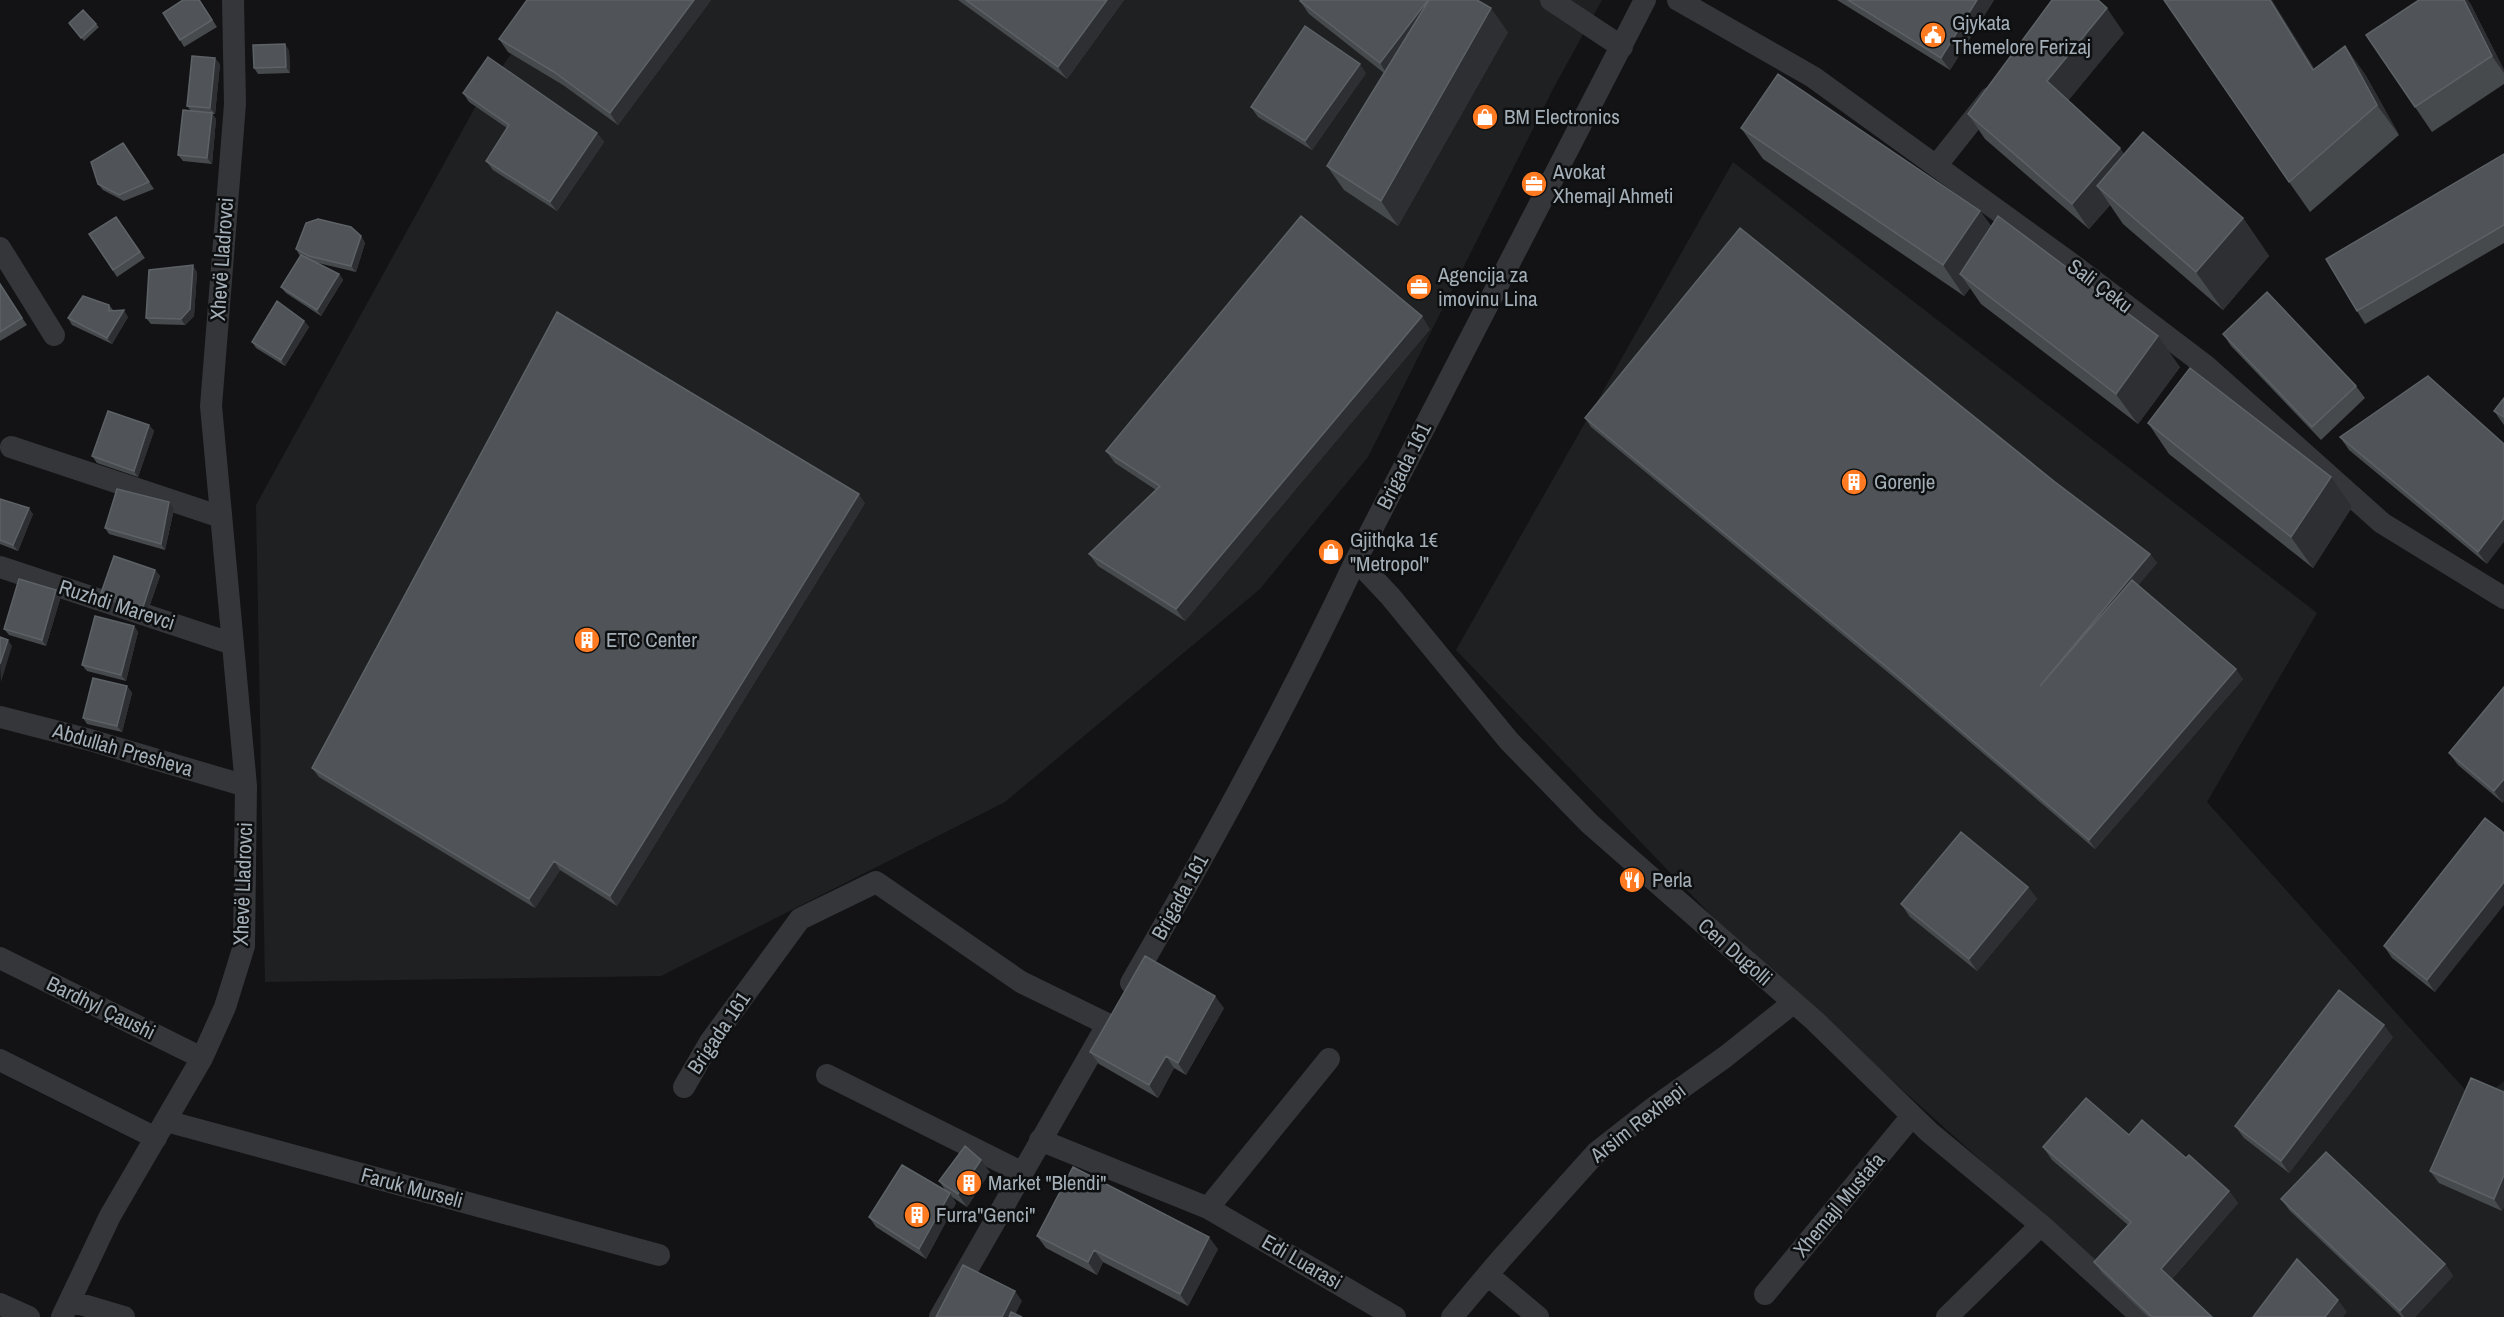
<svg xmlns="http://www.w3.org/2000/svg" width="2504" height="1317" font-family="'Archivo Narrow',sans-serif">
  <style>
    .built { fill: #1f2022 }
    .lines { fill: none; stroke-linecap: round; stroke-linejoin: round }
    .minor { stroke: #34363a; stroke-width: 22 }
    .wall { fill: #464a4d }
    .shaded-wall { fill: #2d2f32 }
    .building { fill: #505458; stroke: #5d6267; stroke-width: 1.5 }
    .labels { text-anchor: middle; stroke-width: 5; stroke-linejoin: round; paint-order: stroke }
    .poi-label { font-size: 21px; fill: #a3aeb7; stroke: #0e0f10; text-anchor: start }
    .street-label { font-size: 21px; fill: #a3aeb7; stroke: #0e0f10 }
  </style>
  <rect width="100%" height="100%" fill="#131315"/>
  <!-- built -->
  <path class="built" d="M548,0H1602L1553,89L1368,457L1260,589L1005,802L661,976L265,982L256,505L478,102Z
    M1733,162L2317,613L2207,802L2477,1103L2504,1081V1317H2148L2034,1208L1732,937L1456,650Z"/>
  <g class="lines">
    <!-- minor -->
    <path class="minor" d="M1551,0L1622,47
      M1678,0L1813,77L2073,265L2206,366L2382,523L2504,598
      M1936,166L1990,98
      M0,248L54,335
      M11,447L221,517
      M1356,560L1390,596L1509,741L1590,824L1815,1021L1929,1132L2041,1225L2142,1317
      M0,567L233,644
      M0,717L90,740L246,786
      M0,958L202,1058
      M1131,983C1211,845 1288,704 1356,560L1645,0
      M0,1060L156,1138
      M827,1075L1021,1172
      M684,1087L710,1042L800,919L876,882L1021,982L1107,1024
      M166,1121L659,1255
      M1040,1140L1208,1208L1329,1059
      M1208,1208L1395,1317
      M1488,1275L1538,1317
      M1765,1294L1912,1116
      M70,1301L124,1317
      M0,1304L29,1317
      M62,1317L110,1216L202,1058L225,1007L244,946L246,786L211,406L235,104L233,0
      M940,1317L1106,1027
      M1452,1317L1501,1259L1596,1153L1652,1109L1725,1057L1793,1003
      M1947,1317L2041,1225"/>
  </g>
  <!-- wall -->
  <path class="wall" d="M200,0L217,27L184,47L180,40Z
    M711,0L618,125L563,85L508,52L499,39Z
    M958,0H1124L1067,79Z
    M1837,0H1994L1950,70Z
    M1300,1L1508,32L1398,226L1344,190L1327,166L1384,73L1309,14Z
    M2470,3L2504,70V84L2432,132L2415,107Z
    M96,24L99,27L84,41L71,26Z
    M2124,33L2068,100L2124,154L2243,218L2269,256L2223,310L2123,224L2110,205L2089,229L1985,139L1968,114Z
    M2345,46L2366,76L2399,135L2310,212L2289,182L2315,68Z
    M289,50L290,73L258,74L254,68Z
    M220,64L215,114H212L216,119L212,164L183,161L178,155L191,111L187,106Z
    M1366,73L1312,150L1258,117L1251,107Z
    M463,93L597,133L604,142L557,211L493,170L486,161L507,128L469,102Z
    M1741,128L1980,211L1991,226L2180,367L2138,424L1981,304L1970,288L1964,296L1763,159Z
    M123,143L154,189L124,201L103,190L98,184Z
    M2504,154V243L2365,324L2357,311Z
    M116,217L145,258L117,277L89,234Z
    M361,236L365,243L356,272L318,263L339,274L343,280L321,316L286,293L281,287L300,256L296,249Z
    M197,272L194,316L185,325L151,324L146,318Z
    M0,284L27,325L0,341Z
    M109,305L113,310L128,317L112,344L72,325L68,318Z
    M304,321L309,327L285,366L256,348L252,342Z
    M1430,329L1185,621L1098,566L1089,554L1156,490L1115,463L1106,451Z
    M2223,334L2356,386L2365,398L2321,440L2231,346Z
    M2428,376L2487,564L2349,450L2340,437Z
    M2504,398V425L2494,411Z
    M1585,418L2055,482L2150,554L2157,563L2138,585L2243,679L2095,849L1902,684L1591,427Z
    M2148,423L2352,507L2313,568L2169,454Z
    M149,425L154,431L138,477L97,463L92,456Z
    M0,499L33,514L18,551L0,544Z
    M865,503L617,906L560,870L535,908L319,777L312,768Z
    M174,509L165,550L109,534L105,528Z
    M155,570L160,576L147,613L106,600L101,593Z
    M61,596L46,646L9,635L4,629Z
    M134,626L138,632L126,681L87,671L82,665Z
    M127,686L132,693L122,732L87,724L83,718Z
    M2504,687L2503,803L2458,765L2449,753Z
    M2485,818L2435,992L2392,958L2384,946Z
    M2028,887L2037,899L1977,971L1910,917L1901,904Z
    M1224,1008L1186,1075L1174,1068L1158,1098L1099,1064L1090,1052Z
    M2393,1037L2289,1173L2244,1138L2235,1126Z
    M2471,1078L2502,1211L2439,1183L2430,1171Z
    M2129,1135L2186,1158L2229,1191L2238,1203L2172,1279L2212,1317H2148L2103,1274L2094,1262L2128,1225L2052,1160L2043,1147Z
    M990,1172L967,1207L952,1197L956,1203L926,1259L876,1227L869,1217L946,1191L939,1181Z
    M2281,1199L2445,1264L2453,1276L2415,1317H2402L2290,1211Z
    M1037,1236L1218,1249L1188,1306L1103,1262L1097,1275L1046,1248Z"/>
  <!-- shaded-wall -->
  <path class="shaded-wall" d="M694,0H711L618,125L610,113Z
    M1107,0H1124L1067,79L1058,67Z
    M1428,0L1445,1L1388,76L1380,63Z
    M1977,0H1994L1950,70L1941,58Z
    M2270,0H2272L2334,100L2313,70Z
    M2464,0H2468L2470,3L2504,70V73L2492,56Z
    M1491,8L1508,32L1398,226L1381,201Z
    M2107,8L2124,33L2064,106L2047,81Z
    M285,44L289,50L290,73L286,67Z
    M2345,46L2366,76L2399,135L2377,105Z
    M215,58L220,64L215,114L210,108Z
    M1360,64L1366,73L1312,150L1305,141Z
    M212,113L216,119L212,164L207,158Z
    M597,133L604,142L557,211L550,202Z
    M2120,148L2137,172L2097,186L2110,205L2089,229L2072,204Z
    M1980,211L2002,241L1960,274L1970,288L1964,296L1943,265Z
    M2243,218L2269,256L2223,310L2196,272Z
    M361,236L365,243L356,272L351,266Z
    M193,265L197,272L194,316L185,325L181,319Z
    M339,274L343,280L321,316L317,310Z
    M124,310L128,317L112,344L107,338Z
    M1422,316L1430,329L1185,621L1176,609Z
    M304,321L309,327L285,366L281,360Z
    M2158,336L2180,367L2138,424L2116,394Z
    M149,425L154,431L138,477L134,471Z
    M2331,477L2352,507L2313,568L2291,537Z
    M859,494L865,503L617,906L610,896Z
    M169,502L174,509L165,550L161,544Z
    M29,508L33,514L18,551L13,545Z
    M2504,518V542L2487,564L2478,552Z
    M2150,554L2157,563L2046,695L2040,686Z
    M155,570L160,576L147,613L143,607Z
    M56,590L61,596L46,646L42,640Z
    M134,626L138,632L126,681L121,675Z
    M8,640L12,646L1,682L0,664Z
    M2236,669L2243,679L2095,849L2089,840Z
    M127,686L132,693L122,732L117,726Z
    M2504,779V801L2503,803L2494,791Z
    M554,861L560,870L535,908L529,899Z
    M2504,882V905L2435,992L2427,980Z
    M2028,887L2037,899L1977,971L1969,959Z
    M1215,996L1224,1008L1186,1075L1178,1063Z
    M2384,1025L2393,1037L2289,1173L2281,1161Z
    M1166,1056L1174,1068L1158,1098L1149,1085Z
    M981,1160L990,1172L967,1207L958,1194Z
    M2504,1175V1207L2502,1211L2494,1199Z
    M2229,1191L2238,1203L2170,1281L2161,1269Z
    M950,1193L956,1203L926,1259L919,1249Z
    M1209,1237L1218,1249L1188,1306L1180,1294Z
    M1094,1250L1103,1262L1097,1275L1088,1262Z
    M2445,1264L2453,1276L2415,1317H2404L2400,1311Z
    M1015,1291L1022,1301L1014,1317H1002Z
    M2338,1300L2347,1312L2343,1317H2325Z"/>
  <!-- building -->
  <path class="building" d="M183,0H199L212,20L180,40L163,13Z
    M527,0H694L610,113L554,72L499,39Z
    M966,0H1107L1058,67Z
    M1301,0H1428L1380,63L1300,1Z
    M1429,0H1477L1491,8L1381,201L1327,166Z
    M1848,0H1977L1941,58Z
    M2052,0H2098L2107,8L2047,81L2120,148L2072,204L1968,114Z
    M2164,0H2270L2313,70L2345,46L2377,105L2289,182Z
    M2419,0H2464L2492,56L2415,107L2366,35Z
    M83,10L96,24L81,38L69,23Z
    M1305,26L1360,64L1305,141L1251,107Z
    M285,44L286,67L254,68L253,45Z
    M192,56L215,58L210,108L187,106Z
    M488,57L597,133L550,202L486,161L509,125L463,93Z
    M1778,74L1980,211L1943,265L1741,128Z
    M183,110L212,113L207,158L178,155Z
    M2143,132L2243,218L2196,272L2097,186Z
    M123,143L149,182L119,195L98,184L91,162Z
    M2504,154V225L2357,311L2326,259Z
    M1301,216L1422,316L1176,609L1089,554L1160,486L1106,451Z
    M1998,216L2158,336L2116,394L1960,274Z
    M116,217L140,252L113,270L89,234Z
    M318,219L351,227L361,236L351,266L309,256L296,249L306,223Z
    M1740,228L2055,482L2150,554L2040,686L2132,580L2236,669L2089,840L1895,674L1585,418Z
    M301,255L339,274L317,310L281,287Z
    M193,265L190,309L181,319L146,318L149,270Z
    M0,284L22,318L0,332Z
    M2267,292L2356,386L2312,427L2223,334Z
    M83,296L109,305V311L124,310L107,338L68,318Z
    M277,301L304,321L281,360L252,342Z
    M557,312L859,494L610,896L554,861L529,899L312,768Z
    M2190,368L2331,477L2291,537L2148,423Z
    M2428,376L2504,444V518L2478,552L2340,437Z
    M2504,398V417L2494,411Z
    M108,411L149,425L134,471L92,456Z
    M117,489L169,502L161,544L105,528Z
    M0,499L29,508L13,545L0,540Z
    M114,556L155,570L143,607L101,593Z
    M19,579L56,590L42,640L4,629Z
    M95,616L134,626L121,675L82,665Z
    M0,637L8,640L0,664Z
    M93,678L127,686L117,726L83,718Z
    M2504,687V779L2494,791L2449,753Z
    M2485,818L2504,833V882L2427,980L2384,946Z
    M1961,832L2028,887L1969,959L1901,904Z
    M1145,956L1215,996L1178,1063L1166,1056L1149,1085L1090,1052Z
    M2339,990L2384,1025L2281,1161L2235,1126Z
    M2471,1078L2504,1092V1175L2494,1199L2430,1171Z
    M2086,1098L2129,1135L2142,1120L2186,1158L2189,1155L2229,1191L2161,1269L2212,1317H2152L2094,1262L2131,1222L2043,1147Z
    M965,1146L981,1160L958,1194L939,1181Z
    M2326,1152L2445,1264L2400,1311L2281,1199Z
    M902,1165L950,1193L919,1249L869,1217Z
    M1073,1167L1209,1237L1180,1294L1094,1250L1088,1262L1037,1236Z
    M2297,1259L2338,1300L2325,1317H2253Z
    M963,1265L1015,1291L1002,1317H936Z
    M1011,1312L1022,1317H1009Z"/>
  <!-- icons -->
  <defs>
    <g id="civic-disc" transform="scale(1.35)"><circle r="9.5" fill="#ff7a21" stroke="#0e0f10"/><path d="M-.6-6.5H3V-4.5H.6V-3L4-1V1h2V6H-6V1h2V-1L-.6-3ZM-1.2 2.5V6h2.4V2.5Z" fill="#fff"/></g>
    <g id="shop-disc" transform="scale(1.35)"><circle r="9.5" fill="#ff7a21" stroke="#0e0f10"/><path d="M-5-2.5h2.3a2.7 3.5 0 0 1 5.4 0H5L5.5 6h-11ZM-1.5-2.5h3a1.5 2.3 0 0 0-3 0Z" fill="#fff"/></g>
    <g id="office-disc" transform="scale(1.35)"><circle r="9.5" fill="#ff7a21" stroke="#0e0f10"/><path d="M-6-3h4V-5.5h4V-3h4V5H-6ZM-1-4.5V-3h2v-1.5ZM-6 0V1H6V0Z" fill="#fff"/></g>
    <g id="building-disc" transform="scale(1.35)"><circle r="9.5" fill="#ff7a21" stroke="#0e0f10"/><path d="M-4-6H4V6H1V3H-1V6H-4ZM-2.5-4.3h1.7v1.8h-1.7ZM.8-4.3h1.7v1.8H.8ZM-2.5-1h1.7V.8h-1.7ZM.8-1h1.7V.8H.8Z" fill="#fff"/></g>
    <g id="restaurant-disc" transform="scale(1.35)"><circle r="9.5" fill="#ff7a21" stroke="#0e0f10"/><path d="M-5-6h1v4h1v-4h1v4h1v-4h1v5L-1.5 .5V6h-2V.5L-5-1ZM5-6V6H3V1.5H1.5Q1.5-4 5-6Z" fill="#fff"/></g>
  </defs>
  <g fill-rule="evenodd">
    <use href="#civic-disc" x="1933" y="35"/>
    <use href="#shop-disc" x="1485" y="117"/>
    <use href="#office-disc" x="1534" y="184"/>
    <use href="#office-disc" x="1419" y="287"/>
    <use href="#building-disc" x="1854" y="482"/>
    <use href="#shop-disc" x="1331" y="552"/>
    <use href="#building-disc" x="587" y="640"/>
    <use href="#restaurant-disc" x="1632" y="880"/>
    <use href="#building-disc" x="969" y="1183"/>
    <use href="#building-disc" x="917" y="1215"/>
  </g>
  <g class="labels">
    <!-- poi labels -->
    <g class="poi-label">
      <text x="1952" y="30">Gjykata<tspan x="1952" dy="24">Themelore Ferizaj</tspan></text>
      <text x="1504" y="124">BM Electronics</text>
      <text x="1553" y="179">Avokat<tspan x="1553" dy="24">Xhemajl Ahmeti</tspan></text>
      <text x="1438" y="282">Agencija za<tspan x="1438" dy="24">imovinu Lina</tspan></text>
      <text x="1874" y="489">Gorenje</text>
      <text x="1350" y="547">Gjithqka 1€<tspan x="1350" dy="24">"Metropol"</tspan></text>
      <text x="606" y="647">ETC Center</text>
      <text x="1652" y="887">Perla</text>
      <text x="988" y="1190">Market "Blendi"</text>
      <text x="936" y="1222">Furra"Genci"</text>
    </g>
    <!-- street labels -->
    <g class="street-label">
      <text transform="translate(222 259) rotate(-86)" y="7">Xhevë Lladrovci</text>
      <text transform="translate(2100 286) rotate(37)" y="7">Sali Çeku</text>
      <text transform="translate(1404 466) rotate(-63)" y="7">Brigada 161</text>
      <text transform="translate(117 605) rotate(18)" y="7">Ruzhdi Marevci</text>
      <text transform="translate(123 750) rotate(16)" y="7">Abdullah Presheva</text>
      <text transform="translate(243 884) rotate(-88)" y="7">Xhevë Lladrovci</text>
      <text transform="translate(1180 897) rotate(-61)" y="7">Brigada 161</text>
      <text transform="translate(1735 952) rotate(41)" y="7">Cen Dugolli</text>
      <text transform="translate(101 1008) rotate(26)" y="7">Bardhyl Çaushi</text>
      <text transform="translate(719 1033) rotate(-56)" y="7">Brigada 161</text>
      <text transform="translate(1638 1123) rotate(-38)" y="7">Arsim Rexhepi</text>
      <text transform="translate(412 1188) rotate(15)" y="7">Faruk Murseli</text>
      <text transform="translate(1839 1205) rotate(-50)" y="7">Xhemajl Mustafa</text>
      <text transform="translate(1302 1262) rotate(30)" y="7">Edi Luarasi</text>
    </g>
  </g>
</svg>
